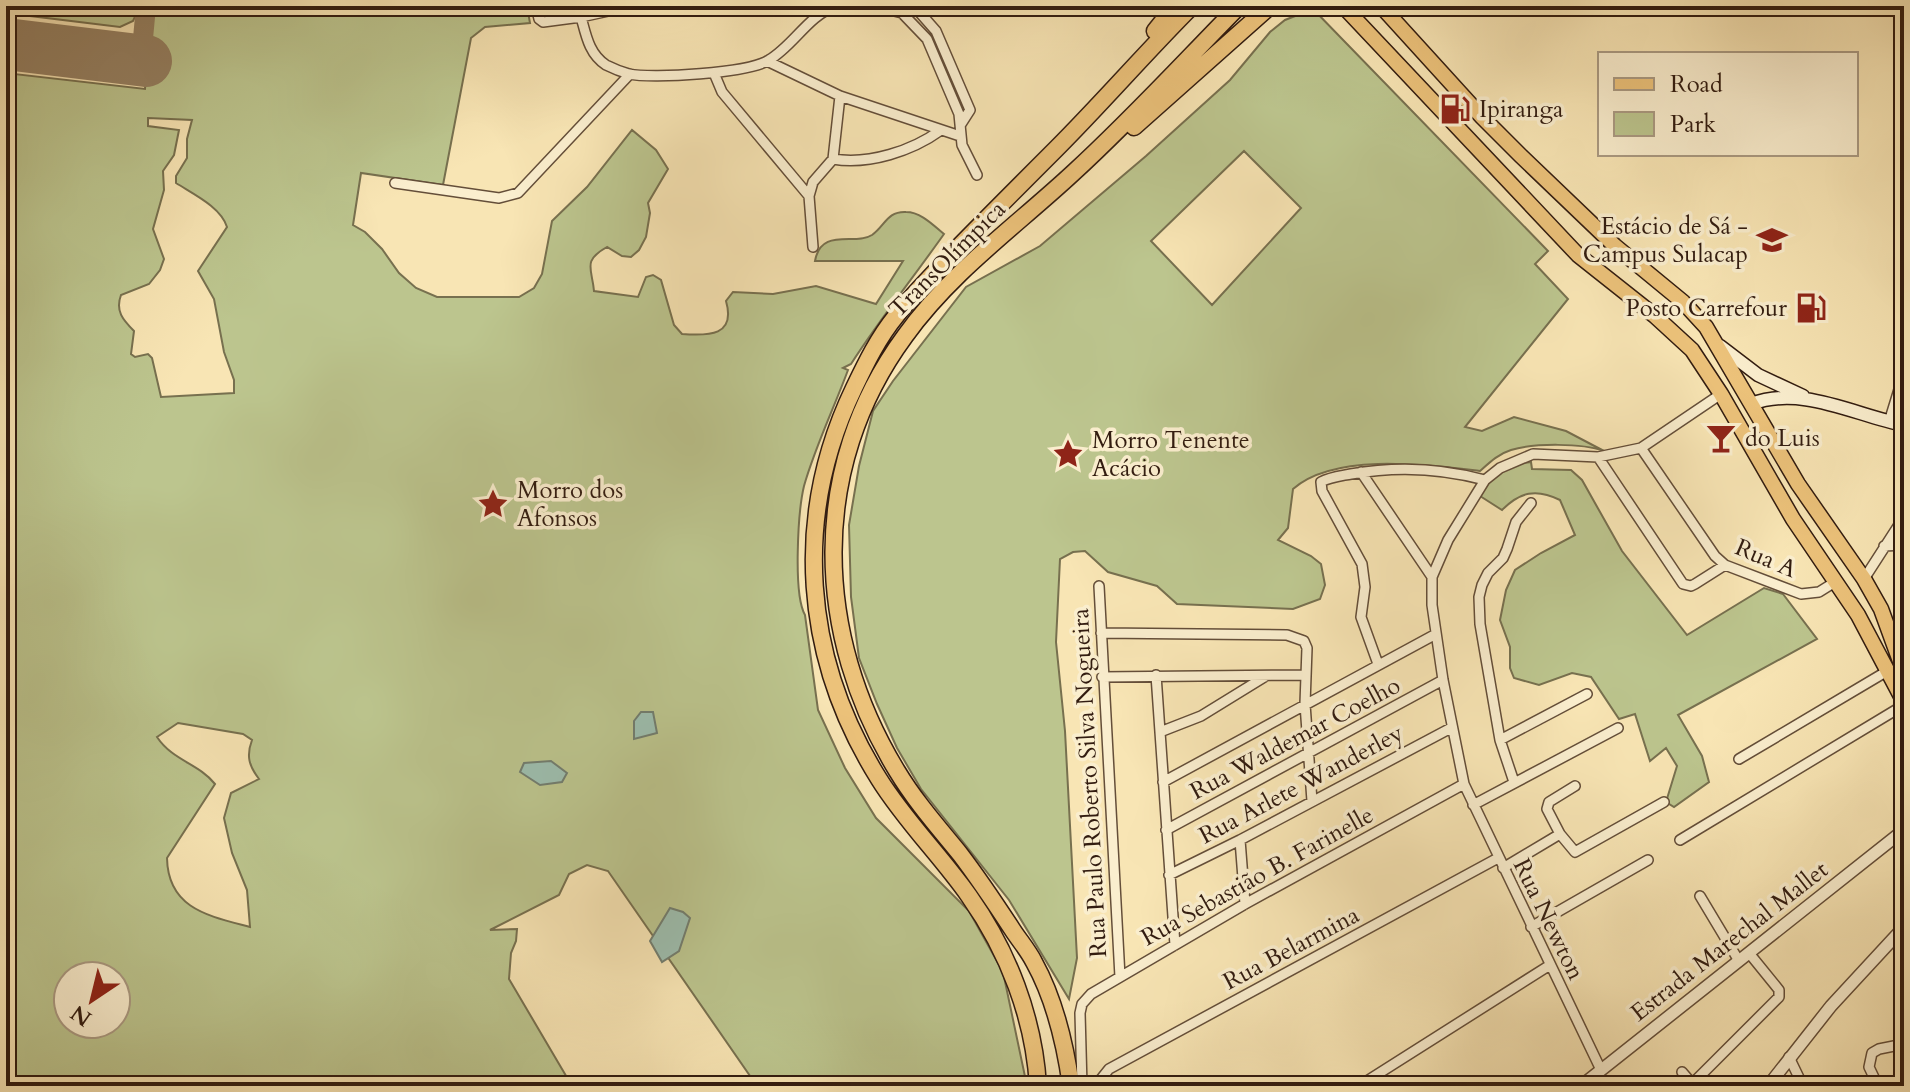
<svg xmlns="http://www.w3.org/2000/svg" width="1910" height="1092" font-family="Cardo,serif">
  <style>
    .green { fill: #bcc58e; stroke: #77704f; stroke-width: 2; fill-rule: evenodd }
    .water { fill: #9dbfb0; stroke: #727e70; stroke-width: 2 }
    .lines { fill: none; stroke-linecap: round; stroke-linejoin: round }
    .taxiway { stroke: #958062; stroke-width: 20 }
    .runway { stroke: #958062; stroke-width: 52 }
    .minor-casing { stroke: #644e39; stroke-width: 12 }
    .tertiary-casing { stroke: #644e39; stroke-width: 14 }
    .secondary-casing { stroke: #321c10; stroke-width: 15 }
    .primary-casing { stroke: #321c10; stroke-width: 17 }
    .motorway-casing { stroke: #321c10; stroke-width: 19 }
    .minor { stroke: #faeece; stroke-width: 9 }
    .tertiary { stroke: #faeece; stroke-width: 11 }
    .secondary { stroke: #faeece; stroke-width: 12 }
    .primary { stroke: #ecc27a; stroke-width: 14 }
    .motorway { stroke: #ecc27a; stroke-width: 16 }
    .labels { text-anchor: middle; stroke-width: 7; stroke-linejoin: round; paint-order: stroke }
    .poi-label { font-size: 24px; fill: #321c10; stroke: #faeece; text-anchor: start }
    .street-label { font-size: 24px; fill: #321c10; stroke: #faeece }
  </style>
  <rect width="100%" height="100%" fill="#f8e5b4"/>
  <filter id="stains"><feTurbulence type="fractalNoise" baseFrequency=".0025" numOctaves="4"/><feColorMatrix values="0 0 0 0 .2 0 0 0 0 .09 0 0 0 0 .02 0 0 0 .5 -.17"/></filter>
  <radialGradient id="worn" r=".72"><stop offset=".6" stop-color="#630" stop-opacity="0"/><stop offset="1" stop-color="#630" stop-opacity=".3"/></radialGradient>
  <!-- green -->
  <path class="green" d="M6,6H140L133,21L120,27L6,13Z
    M153,6H527L530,23L485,27L471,38L443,185L361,173L353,225L365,232L382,249L399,273L416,288L437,297H519L534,288L542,274L552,221L587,187L632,130L656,150L668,169L648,203L650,213L646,237L639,250L631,257L622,256L607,247C582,261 592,268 594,291L638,297L646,277L653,275L661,280L674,325L682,334C709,336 736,336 726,301L733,292L773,294L816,286L876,304L903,261H815C821,227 855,246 872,235C885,226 887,211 906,212C921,212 933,225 944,234C913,278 880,319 851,364L843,368L848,370C834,408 815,447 804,486C798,511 793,594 805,615L818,710L845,768L876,818L969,911L1003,972L1027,1086H757L608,871L587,865L569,874L559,895L490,930L517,929L516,941L511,953L509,979L572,1086H6V73L145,89ZM148,118L192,120L187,139V158L176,176V183C193,194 221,207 227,227L198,271L214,299L224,352L234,380V393L161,397L152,358L148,354L135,357L131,354L134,331C123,320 115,311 121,295L149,284L160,270L164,259L153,229L164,190L163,171L174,155L179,130L148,126ZM178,723L243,734L252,740C246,756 249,766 259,779L231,793L224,818L232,853L247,890L250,927C209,916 168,909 167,858L215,784C198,763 173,761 157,737ZM68,976H116V1024H68Z
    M1313,9L1548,251L1535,264L1568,299L1465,427L1482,431L1514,417L1566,431L1604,451C1582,443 1534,443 1511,450C1498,454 1489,463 1480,471C1428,465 1335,452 1293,489L1288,528L1278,540L1311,556L1321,564L1325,585L1320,599L1293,609L1177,604L1157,586L1108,572L1085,551L1073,552L1060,559L1056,642L1065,731L1077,958L1069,999L1009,900L921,789L897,748L877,704L859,658L851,597L849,525L859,466L873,411L893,381L966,287L1040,246L1146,156L1230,80L1270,32L1285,20ZM1244,151L1301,208L1212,305L1151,241Z
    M1531,462L1532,469L1571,470L1582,480L1622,551L1687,635L1764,588L1783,594L1817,639L1678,715L1702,756L1709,782L1674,807L1666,802L1677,766L1666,748L1650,761L1635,714L1619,719L1591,677L1572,673L1539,685L1514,678L1510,668V647L1500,620L1506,590L1515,570L1541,553L1575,535L1560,500C1536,488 1520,492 1502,510L1480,496C1491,475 1509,464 1531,462Z"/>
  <!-- water -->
  <path class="water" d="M641,712H653L657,733L634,739V721Z
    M551,761L567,773L562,782L540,785L520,772L524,763Z
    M670,908L683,912L690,918L679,951L662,962L650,941Z"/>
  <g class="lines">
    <!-- taxiway -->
    <path class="taxiway" d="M141,60L146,6"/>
    <!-- runway -->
    <path class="runway" d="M6,44L146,61"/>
    <!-- minor casing -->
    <g class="minor-casing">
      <path id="minor" d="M536,6L539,19L543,22L581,17C586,35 589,54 606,65C612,68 622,72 629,74C652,79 749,73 769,60C793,46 808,16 835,6
        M875,6L902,13
        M900,6L902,13L927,39L959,114L962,145L977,175
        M914,6L936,31L970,110L961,124
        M581,17L613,10L618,6
        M767,61L840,96L960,136
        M714,73L722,92L809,196
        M833,159C869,165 912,151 941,130
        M395,183L499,198L518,193L630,74
        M813,247L809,196L813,182L833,159L840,96
        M1889,422L1904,373
        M1641,448L1715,556L1725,565L1801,594L1819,592L1835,582
        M1598,457L1683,584L1691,586L1695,584L1725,565
        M1361,472L1432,577
        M1884,546L1904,545
        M1864,579L1904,517
        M1099,586L1120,977
        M1101,633L1287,635L1304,641L1307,648L1305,704L1312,801
        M1378,664L1361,617L1365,587L1362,564L1322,491L1321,482C1330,477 1341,476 1351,474C1396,466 1441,468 1485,480
        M1156,675L1175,945
        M1102,677L1305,675
        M1160,732L1201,716L1266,676
        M1500,740L1587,694
        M1739,759L1889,670
        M1163,782L1436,634
        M1514,782L1500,740L1480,624L1479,597L1482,585L1488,573L1503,558L1507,549L1516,522L1531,503
        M1575,786L1549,802L1547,809L1560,834L1575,852L1664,802
        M1473,805L1618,728
        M1166,830L1443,680
        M1240,840L1245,904
        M1680,840L1904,705
        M1503,868L1560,834
        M1169,875L1240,840L1451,728
        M1700,896L1739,961
        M1531,927L1648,860
        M1789,1057L1803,1086
        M1601,1070L1464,784L1443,680L1432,605V577L1448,540L1485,480L1500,468L1533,454L1598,457L1641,448L1721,394
        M1682,1072L1694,1086
        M1692,1084L1779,997V990L1749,953
        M1082,1086L1080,1013L1082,1004L1091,994L1245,904L1464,784
        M1104,1086L1101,1079L1109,1069L1498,858
        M1359,1086L1550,965
        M1878,1086L1869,1067L1872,1053L1879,1049L1904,1044"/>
    </g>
    <!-- tertiary casing -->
    <g class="tertiary-casing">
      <path id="tertiary" d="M1581,1086L1904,830
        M1768,1086L1831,1006L1904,927"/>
    </g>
    <!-- secondary casing -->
    <g class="secondary-casing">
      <path id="secondary" d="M1720,346L1758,375L1803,396
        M1751,404C1802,385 1854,415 1904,425"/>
    </g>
    <!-- primary casing -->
    <g class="primary-casing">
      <path id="primary" d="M1343,6L1578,255L1655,316L1692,350L1721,394L1793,519L1858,615L1904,702
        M1381,6L1482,117L1521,156L1615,246L1683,302L1706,327L1798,484L1864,579L1881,609L1904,672"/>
    </g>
    <!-- motorway casing -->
    <g class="motorway-casing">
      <path id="motorway" d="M1155,31L1175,6
        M1134,127L1270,6
        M1038,1086C1034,1018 1008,951 969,896C941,856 905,821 879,779C803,658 792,517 854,388C866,363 878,338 896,316C911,296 930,278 947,259C983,222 1019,186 1055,150C1102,103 1145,53 1192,6
        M1071,1086C1065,1043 1055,1000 1034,962C1028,950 1019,940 1012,929C995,903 979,879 960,854C938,827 915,801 897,771C814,635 808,468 905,336C951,272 1016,226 1073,173C1131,120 1184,62 1239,6"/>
    </g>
    <!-- minor -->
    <use href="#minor" class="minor"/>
    <!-- tertiary -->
    <use href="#tertiary" class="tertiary"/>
    <!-- secondary -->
    <use href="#secondary" class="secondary"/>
    <!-- primary -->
    <use href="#primary" class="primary"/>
    <!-- motorway -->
    <use href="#motorway" class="motorway"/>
  </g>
  <!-- icons -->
  <defs>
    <g id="fuel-bare" transform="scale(2.4)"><path d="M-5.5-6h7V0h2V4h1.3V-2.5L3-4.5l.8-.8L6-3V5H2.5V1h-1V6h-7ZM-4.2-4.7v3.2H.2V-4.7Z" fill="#8f2418" stroke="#faeece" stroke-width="2.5" paint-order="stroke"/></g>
    <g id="university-bare" transform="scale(2.4)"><path d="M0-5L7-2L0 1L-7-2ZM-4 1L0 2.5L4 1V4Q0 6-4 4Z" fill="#8f2418" stroke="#faeece" stroke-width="2.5" paint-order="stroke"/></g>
    <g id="bar-bare" transform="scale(2.4)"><path d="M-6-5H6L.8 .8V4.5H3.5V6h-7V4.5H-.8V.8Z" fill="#8f2418" stroke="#faeece" stroke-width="2.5" paint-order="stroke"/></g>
    <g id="sight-bare" transform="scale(2.4)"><path d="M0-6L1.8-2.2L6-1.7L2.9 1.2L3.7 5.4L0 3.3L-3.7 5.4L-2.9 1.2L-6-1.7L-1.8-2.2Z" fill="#8f2418" stroke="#faeece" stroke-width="2.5" paint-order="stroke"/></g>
  </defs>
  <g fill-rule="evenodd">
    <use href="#fuel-bare" x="1455" y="109"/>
    <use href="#university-bare" x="1772" y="240"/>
    <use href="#fuel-bare" x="1811" y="308"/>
    <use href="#bar-bare" x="1721" y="438"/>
    <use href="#sight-bare" x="1068" y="454"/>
    <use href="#sight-bare" x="493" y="504"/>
  </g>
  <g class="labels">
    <!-- poi labels -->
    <g class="poi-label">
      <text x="1479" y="117">Ipiranga</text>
      <text x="1748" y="234" text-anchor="end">Estácio de Sá -<tspan x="1748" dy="28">Campus Sulacap</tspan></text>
      <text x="1787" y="316" text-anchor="end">Posto Carrefour</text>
      <text x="1745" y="446">do Luis</text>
      <text x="1092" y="448">Morro Tenente<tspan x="1092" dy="28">Acácio</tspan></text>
      <text x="517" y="498">Morro dos<tspan x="517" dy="28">Afonsos</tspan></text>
    </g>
    <!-- street labels -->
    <g class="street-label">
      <text transform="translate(947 259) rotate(-45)" y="8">TransOlímpica</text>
      <text transform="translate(1766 558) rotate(23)" y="8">Rua A</text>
      <text transform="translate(1295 738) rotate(-28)" y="8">Rua Waldemar Coelho</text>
      <text transform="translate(1089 783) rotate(-93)" y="8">Rua Paulo Roberto Silva Nogueira</text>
      <text transform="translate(1301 784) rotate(-28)" y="8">Rua Arlete Wanderley</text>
      <text transform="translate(1257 876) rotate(-29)" y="8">Rua Sebastião B. Farinelle</text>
      <text transform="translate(1549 919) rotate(64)" y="8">Rua Newton</text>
      <text transform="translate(1729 941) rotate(-38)" y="8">Estrada Marechal Mallet</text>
      <text transform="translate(1291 948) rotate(-28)" y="8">Rua Belarmina</text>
    </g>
  </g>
  <!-- margin -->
  <rect width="1910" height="1092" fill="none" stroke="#f8e5b4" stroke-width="32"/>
  <rect x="8" y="8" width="1894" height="1076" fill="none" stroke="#321c10" stroke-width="4"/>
  <rect x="16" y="16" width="1878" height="1060" fill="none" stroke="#321c10" stroke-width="2"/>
  <!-- legend -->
  <rect x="1598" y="52" width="260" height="104" fill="#faeece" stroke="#aa9a82" stroke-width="2"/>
  <rect x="1614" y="78" width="40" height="12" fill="#ecc27a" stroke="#aa9a82" stroke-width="2"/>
  <text x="1670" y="92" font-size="24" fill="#321c10">Road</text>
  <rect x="1614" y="112" width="40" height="24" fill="#bcc58e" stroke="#aa9a82" stroke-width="2"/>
  <text x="1670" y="132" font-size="24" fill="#321c10">Park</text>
  <!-- north arrow -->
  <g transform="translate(92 1000) rotate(215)"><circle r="38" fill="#faeece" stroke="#aa9a82" stroke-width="2"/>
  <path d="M0-6L14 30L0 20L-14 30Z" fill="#8f2418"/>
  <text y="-12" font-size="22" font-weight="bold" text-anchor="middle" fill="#321c10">N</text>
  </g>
  <rect width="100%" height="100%" filter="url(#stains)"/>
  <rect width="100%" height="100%" fill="url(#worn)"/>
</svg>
